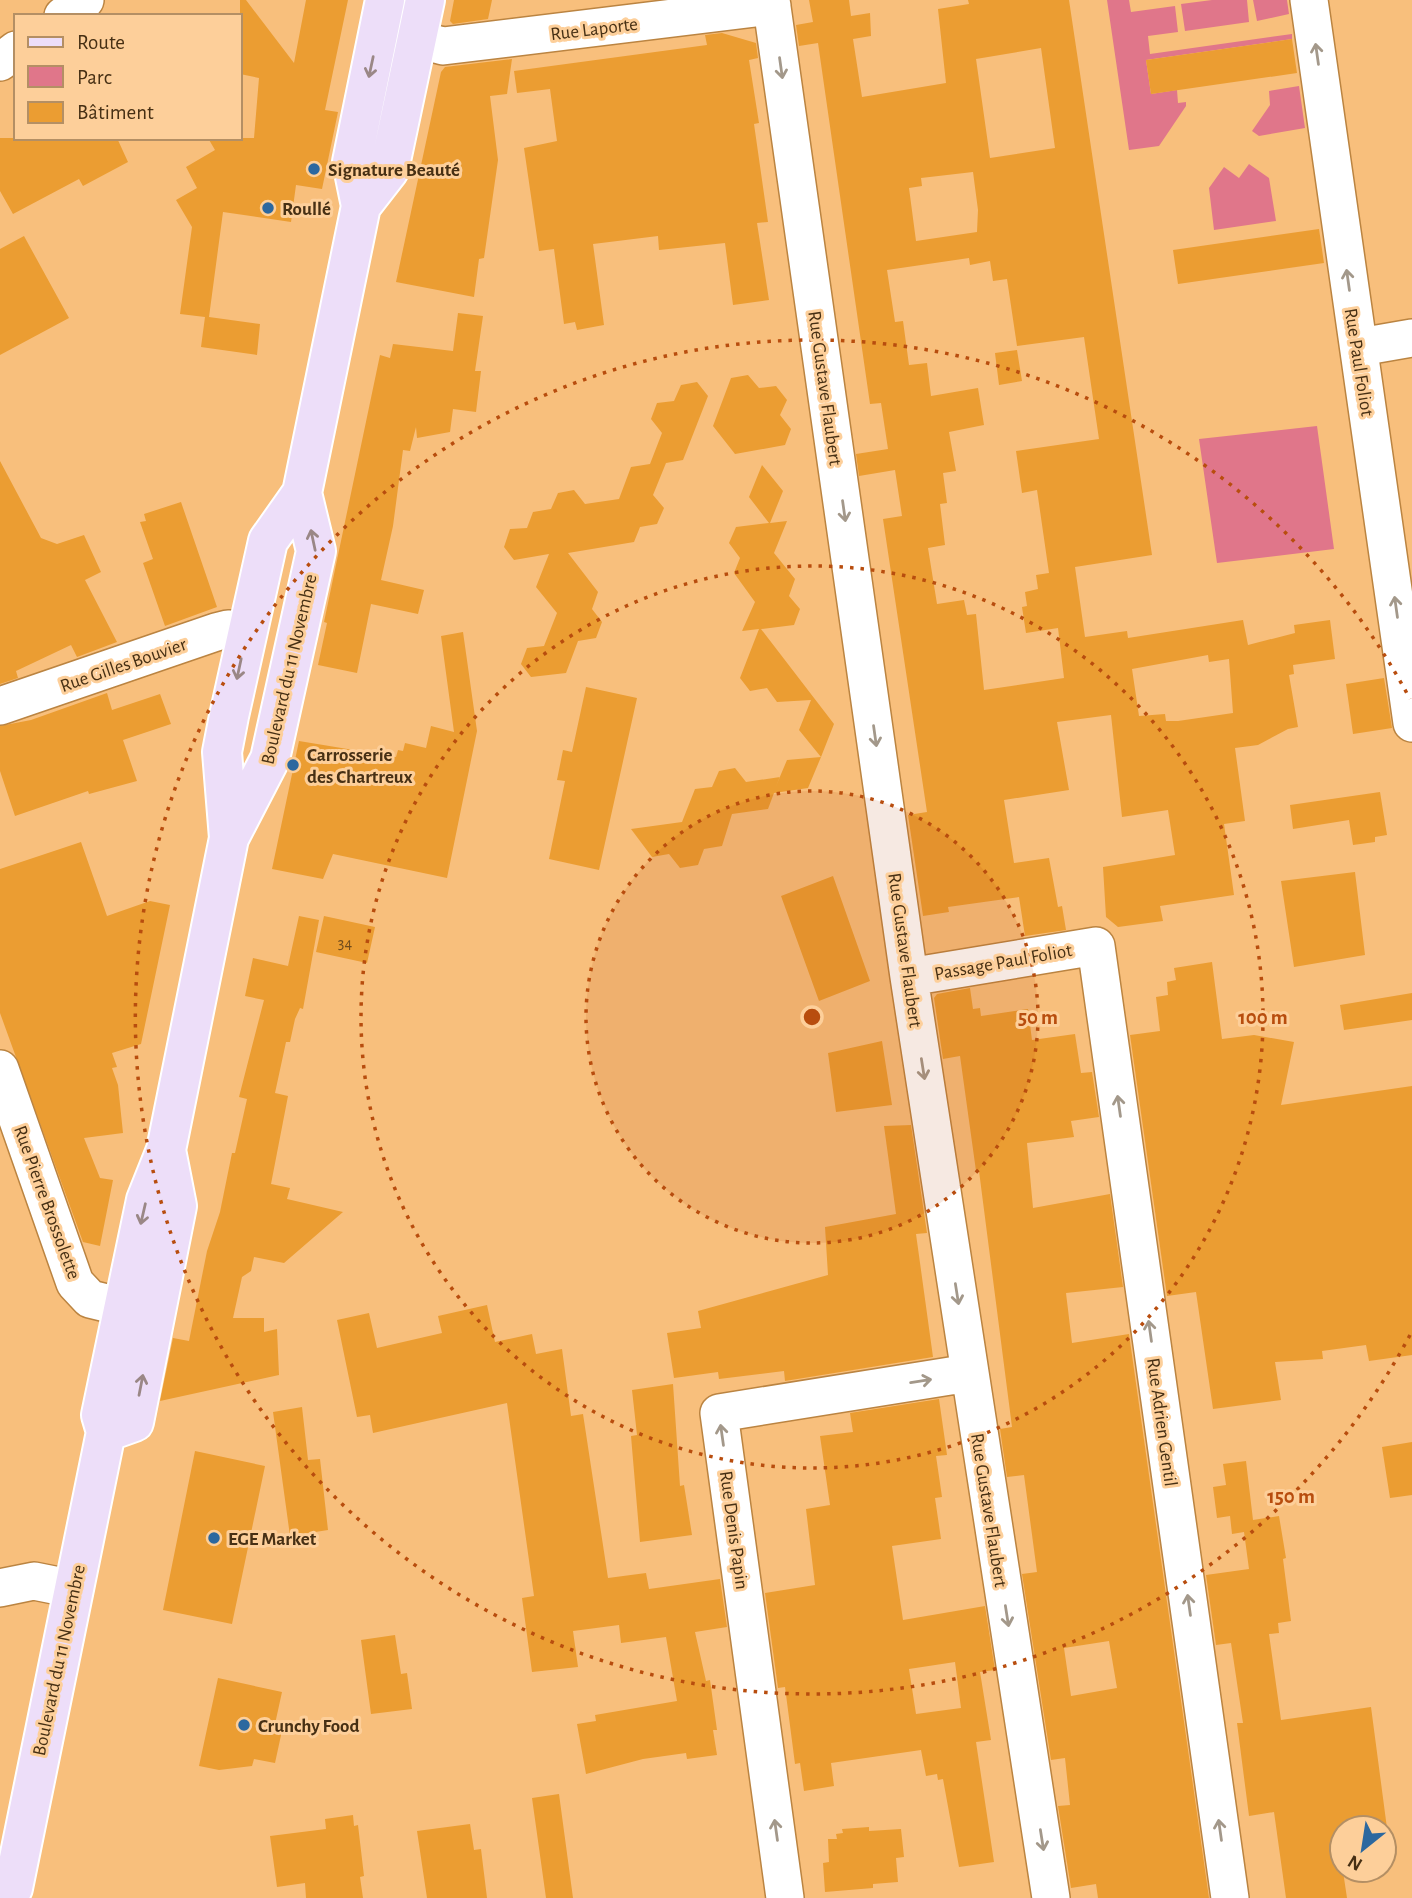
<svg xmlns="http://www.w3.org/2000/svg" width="1412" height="1898" font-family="'Alegreya Sans',sans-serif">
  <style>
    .green { fill: #e0768a }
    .building { fill: #eb9d32; fill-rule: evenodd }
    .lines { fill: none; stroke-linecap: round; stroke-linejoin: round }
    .minor-casing { stroke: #bb8441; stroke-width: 40 }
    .major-casing { stroke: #fff; stroke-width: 42 }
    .minor { stroke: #fff; stroke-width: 37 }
    .major { stroke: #eddef9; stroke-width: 38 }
    .oneway { stroke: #a3988a }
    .oneway2 { stroke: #9a8786 }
    .ring { fill: none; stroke: #b84d0e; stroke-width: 3.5; stroke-dasharray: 3.5 7 }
    .poi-dot { fill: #2c689f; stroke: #fdcf9a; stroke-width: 2.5 }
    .labels { text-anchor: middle; stroke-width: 6; stroke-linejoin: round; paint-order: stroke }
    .number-label { font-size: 16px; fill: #704b1c }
    .street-label { font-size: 19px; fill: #473014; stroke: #fdcf9a }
    .poi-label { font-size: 19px; font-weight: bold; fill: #473014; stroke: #fdcf9a; text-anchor: start }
    .centre { fill: #b84d0e; stroke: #fdcf9a; stroke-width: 3.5 }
    .ring-label { font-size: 21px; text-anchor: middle; font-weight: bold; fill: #b84d0e; stroke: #fdcf9a; stroke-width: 6; stroke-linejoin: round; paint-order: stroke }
  </style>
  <rect width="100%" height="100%" fill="#f8bf7c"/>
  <!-- green -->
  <path class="green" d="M1107,0H1129L1131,12L1175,6L1178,32L1148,36L1150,54L1292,34V39L1146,60L1151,94L1177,90L1178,103L1186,102V106L1159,146L1129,150Z
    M1212,0H1247L1249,22L1185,31L1181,4Z
    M1253,0H1287L1289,14L1257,21Z
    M1299,86L1305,128L1259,136L1252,131L1270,105L1269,91Z
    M1249,164L1269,178L1276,221L1214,230L1209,188L1224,167L1239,178Z
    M1317,426L1334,549L1217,563L1199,439Z"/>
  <!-- building -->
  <path class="building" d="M240,0H246L294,63L306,0H348L325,110L338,112L322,189L296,185L291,222L223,212L209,317L260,324L257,355L201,347L205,317L180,314L192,227L176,200L197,188L186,167L215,150L208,138H254L259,78L240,74Z
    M454,0H492L488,19L453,24L450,21Z
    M809,0H849L851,16L870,13L871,36L853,39L862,97L946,83L938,9L969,4L968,0H1069L1152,555L1075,567L1085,637L1127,631L1128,638L1243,620L1248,645L1295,633L1294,625L1330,620L1335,659L1293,665L1294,674L1289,675L1298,727L1288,729L1258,745L1235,748L1245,821L1224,824L1234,895L1160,906L1163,921L1118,927L1106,917L1103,867L1175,855L1168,810L1122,817L1111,715L1057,722L1069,790L1004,800L1014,863L1049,858L1058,907L1062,906L1066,930L1025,936L1019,897L948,907L949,912L923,916L908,815L927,812L883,519L902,516L895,470L859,476L856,454L888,449L881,403L870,404L818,43L799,46L796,25L813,22ZM1041,48L1055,148L990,158L976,59ZM973,172L978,210L977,232L916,241L909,188L922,186L921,178ZM969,258L970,265L990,261L993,281L1007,279L1017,346L1084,337L1099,439L1016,451L1022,493L1037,490L1049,573L1036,575L1038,589L1025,592L1027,606L1022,607L1026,633L1058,628L1064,678L984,690L976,614L967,615L964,600L937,604L928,548L945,545L940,504L947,503L943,473L956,471L949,432L984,425L978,388L931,396L927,363L909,365L903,321L895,322L887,270ZM1208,655L1209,662L1229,659L1233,713L1178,721H1166L1165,714L1139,716L1132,669Z
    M722,33L756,43L758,58L749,60L759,123L754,124L768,222L757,223L769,300L733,305L725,243L659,250L658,236L593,244L604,325L577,330L575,322L564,324L554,249L539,251L524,148L557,141L550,89L517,93L514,71L707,45L705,35Z
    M1292,39L1297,73L1151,94L1146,60Z
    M512,59L507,94L490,96L498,160L484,258L479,259L474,297L396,282L441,72L445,67Z
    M0,138H117L128,162L83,186L79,179L13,214L0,191Z
    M1319,229L1324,263L1178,284L1173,250Z
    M24,236L69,318L0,355V249Z
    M458,313L483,316L475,371H481L476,412L453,409L450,432L417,438L416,427L410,451L403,450L393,526L381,580L424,590L418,614L371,604L357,673L318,665L327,623L324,622L380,355L390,358L393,344L453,351Z
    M1017,350L1022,381L999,385L995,353Z
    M748,375L759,388L776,386L787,400L780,415L791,429L785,445L735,454L713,426L731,378Z
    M697,382L708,396L683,460L666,463L653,495L664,508L657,524L640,527L634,542L568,553L598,592L592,609L602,622L596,638L578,641L566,673L531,677L521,664L527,648L544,646L557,613L536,587L549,554L514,560L504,547L510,529L527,528L533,512L551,509L558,493L574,490L585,504L619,499L631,467L650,464L662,433L651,419L657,403L674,401L681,385Z
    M0,461L41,538L57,544L84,535L101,572L85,580L117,642L77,657L71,645L16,671L18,678L0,684Z
    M762,465L783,491L770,523L787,521L774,553L795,579L789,596L800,609L794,625L761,629L834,724L821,757L799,730L811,700L777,702L767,688L750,691L740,678L759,629L742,631L755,602L734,573L740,558L729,543L736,527L769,523L749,497Z
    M181,502L217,607L165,626L143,563L153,559L140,522L146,521L144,514Z
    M463,632L477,731L447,878L333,854L323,879L272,869L299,741L396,757L398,750L403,751L405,743L426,748L431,726L454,732L441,636Z
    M1384,678L1392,728L1353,734L1346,684Z
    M586,687L637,698L599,870L549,859L565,781L557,780L563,750L572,752Z
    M107,693L112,710L160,694L171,724L123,740L137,781L89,794L88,791L15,816L0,771V726L31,720Z
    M821,757L808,788L774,793L768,809L732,814L722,846L704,849L698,865L680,868L669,854L652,857L631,829L682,822L695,789L712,787L719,771L735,768L746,782L780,777L776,786L787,760Z
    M1380,792L1387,835L1375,837V842L1353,845L1349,820L1293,829L1290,805Z
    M81,842L107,916L150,901L170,905L141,1044L112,1053L117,1067L112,1068L118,1085L123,1133L84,1138L100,1178L113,1180L100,1246L83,1242L0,1013V869Z
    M1355,872L1365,955L1294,967L1281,881Z
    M833,876L870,981L819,1001L781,896Z
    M299,916L319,920L303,1009L300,1008L295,1019L290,1042H286L275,1093L288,1096L271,1184L290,1188L287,1199L343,1212L284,1263L254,1257L251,1271L242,1277L233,1318H264V1332L277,1329L279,1375L160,1401L173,1338L189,1341L207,1251L220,1212L232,1153H235L247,1099L239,1097L264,1000L245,996L253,958L288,966Z
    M324,916L375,927L367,963L316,952Z
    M1212,962L1222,1039L1254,1035L1294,1042L1281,1105L1412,1086V1355L1369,1361L1366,1345L1322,1351L1323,1359L1275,1362L1281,1400L1213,1409L1196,1292L1167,1296L1130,1035L1160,1031L1156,997L1168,995L1167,982L1176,980L1174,968Z
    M970,988L973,1009L980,1008L981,1016L1028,1009L1032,1040L1075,1034L1081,1073L1092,1072L1099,1117L1071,1121L1074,1137L1027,1143L1033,1208L1110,1194L1123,1287L1066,1293L1072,1343L1129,1334L1209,1898H1098L1096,1884L1071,1888L1058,1806L1070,1805L1065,1758L1051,1760L1022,1574L1037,1572L1024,1475L1007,1477L1000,1429L1012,1427L979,1171H976L960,1056L943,1059L934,998L937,994ZM1109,1641L1117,1688L1071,1696L1064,1648Z
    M1412,993V1020L1344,1030L1340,1005Z
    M882,1041L892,1105L836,1112L828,1053Z
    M911,1125L927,1233L916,1234L933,1357L785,1381L784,1371L719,1379L718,1372L674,1378L667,1333L701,1328L698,1311L828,1275L825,1227L896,1214L884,1126Z
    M487,1305L495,1342L532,1334L536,1354L562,1349L571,1416L583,1414L608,1578L646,1573L649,1589L720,1579L727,1627L695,1632L706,1681L710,1680L717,1730H713L717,1755L687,1759L686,1753L643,1759L586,1774L577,1724L596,1721L595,1715L677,1701L666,1637L621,1643L619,1625L573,1631L578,1667L532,1672L522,1598L534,1596L507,1403L373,1433L370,1415L357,1417L337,1320L369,1313L377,1348L442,1333L438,1316Z
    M673,1384L680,1486L684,1485L692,1535L640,1542L631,1436L637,1435L632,1390Z
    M939,1399L947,1455L936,1456L942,1497L935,1498L941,1539L892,1546L903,1620L985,1606L995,1670L980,1672L991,1740L976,1742L994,1862L959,1867L943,1779L938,1780L937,1774L926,1776L921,1750L831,1763L834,1786L804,1791L800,1763L795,1764L785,1687L778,1688L765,1593L815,1585L806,1509L830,1505L820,1436L853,1432L850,1413ZM955,1662L961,1708L916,1714L909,1669Z
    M302,1407L308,1460L320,1459L328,1530L290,1536L273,1412Z
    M1412,1442V1495L1390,1498L1382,1447Z
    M195,1451L265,1466L232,1624L163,1610Z
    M1246,1461L1253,1520L1279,1516L1286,1558L1283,1559L1291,1621L1278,1623L1279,1633L1269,1634L1281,1720L1371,1707L1390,1851L1384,1852V1828H1342L1341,1858L1347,1898H1286L1274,1812L1249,1816L1237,1723H1243L1231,1643L1216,1645L1206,1575L1249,1569L1244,1532L1232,1534L1230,1516L1217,1518L1213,1487L1226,1485L1223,1464Z
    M395,1635L401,1674L407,1673L412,1709L371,1714L361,1640Z
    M218,1678L282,1692L275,1724L283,1726L275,1763L254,1759L252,1766L219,1770L199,1766Z
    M559,1794L573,1898H546L532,1798Z
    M353,1815L354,1826L358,1825L364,1876L360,1877L363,1898H306L305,1883L277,1887L270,1836L326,1829L325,1819Z
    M470,1824L474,1850L481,1849L487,1898H427L417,1831Z
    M869,1827V1831L901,1829L904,1857L896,1858L898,1882L873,1884V1888L825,1892L823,1863L829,1862L828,1839H837L836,1834L843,1833L842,1829Z"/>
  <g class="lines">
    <!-- minor casing -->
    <g class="minor-casing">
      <path id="minor" d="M771,0L909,977L1051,1898
        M1309,0L1412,723
        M63,16L85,0
        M417,39L443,46L772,6
        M0,62L16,50
        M1360,347L1412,338
        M0,706L216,632L228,629L247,631
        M909,977L1096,946L1230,1898
        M0,1069L75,1283L90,1299L123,1307
        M0,1588L34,1581L74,1589
        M785,1898L719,1413L969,1373"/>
    </g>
    <!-- major casing -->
    <g class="major-casing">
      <path id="major" d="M361,206L389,170L425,0
        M229,838L222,752L229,716L268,541L302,493L361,206L352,162L385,0
        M106,1432L134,1422L177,1206L166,1150
        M8,1898L13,1888L106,1432L101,1415L146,1200L166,1150L229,838L270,759L316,551L302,493"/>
    </g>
    <!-- minor -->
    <use href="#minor" class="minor"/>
    <!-- major -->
    <use href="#major" class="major"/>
  </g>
  <!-- one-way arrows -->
  <defs><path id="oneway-shaft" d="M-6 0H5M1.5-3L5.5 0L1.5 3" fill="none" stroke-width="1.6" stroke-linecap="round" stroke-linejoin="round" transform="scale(1.75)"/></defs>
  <g class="oneway">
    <use href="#oneway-shaft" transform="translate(1317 54) rotate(-98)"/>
    <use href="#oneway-shaft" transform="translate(781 68) rotate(82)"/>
    <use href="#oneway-shaft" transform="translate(1348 280) rotate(-98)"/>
    <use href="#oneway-shaft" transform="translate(844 511) rotate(82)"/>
    <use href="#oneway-shaft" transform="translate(1396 607) rotate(-98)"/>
    <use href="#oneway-shaft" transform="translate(875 736) rotate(82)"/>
    <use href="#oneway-shaft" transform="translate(923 1069) rotate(81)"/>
    <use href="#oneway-shaft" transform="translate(1119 1106) rotate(-98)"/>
    <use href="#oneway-shaft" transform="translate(957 1294) rotate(81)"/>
    <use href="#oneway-shaft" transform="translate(1150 1331) rotate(-98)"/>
    <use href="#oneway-shaft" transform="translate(921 1381) rotate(-9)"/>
    <use href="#oneway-shaft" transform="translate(722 1435) rotate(-98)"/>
    <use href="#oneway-shaft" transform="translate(1189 1605) rotate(-98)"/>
    <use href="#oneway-shaft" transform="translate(1007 1616) rotate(81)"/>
    <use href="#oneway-shaft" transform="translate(776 1830) rotate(-98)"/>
    <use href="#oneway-shaft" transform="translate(1220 1830) rotate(-98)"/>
    <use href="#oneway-shaft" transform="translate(1042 1840) rotate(81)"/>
  </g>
  <g class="oneway2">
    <use href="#oneway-shaft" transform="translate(371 67) rotate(102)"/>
    <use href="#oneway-shaft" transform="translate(313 540) rotate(-102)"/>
    <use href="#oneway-shaft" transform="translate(239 669) rotate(102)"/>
    <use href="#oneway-shaft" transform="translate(143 1214) rotate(103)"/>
    <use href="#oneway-shaft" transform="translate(141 1385) rotate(-79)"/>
  </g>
  <!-- distance rings -->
  <circle cx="812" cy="1017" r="226" fill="#b84d0e" fill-opacity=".12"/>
  <g class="ring">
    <circle cx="812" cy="1017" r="226"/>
    <circle cx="812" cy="1017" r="451"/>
    <path d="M1410 1335A677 677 0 1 1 1410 699"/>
  </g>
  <!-- markers -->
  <g class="poi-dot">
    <circle cx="314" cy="169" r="7"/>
    <circle cx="268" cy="208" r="7"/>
    <circle cx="293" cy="765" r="7"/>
    <circle cx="214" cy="1538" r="7"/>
    <circle cx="244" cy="1725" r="7"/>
  </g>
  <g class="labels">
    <!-- number labels -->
    <g class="number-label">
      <text x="345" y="948">34</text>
    </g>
    <!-- street labels -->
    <g class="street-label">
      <text transform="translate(594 28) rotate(-7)" y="7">Rue Laporte</text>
      <text transform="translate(1360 362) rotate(81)" y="7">Rue Paul Foliot</text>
      <text transform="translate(826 388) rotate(82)" y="7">Rue Gustave Flaubert</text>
      <text transform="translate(123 664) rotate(-19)" y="7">Rue Gilles Bouvier</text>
      <text transform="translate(288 669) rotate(-77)" y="7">Boulevard du 11 Novembre</text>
      <text transform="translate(906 950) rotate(82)" y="7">Rue Gustave Flaubert</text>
      <text transform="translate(1003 961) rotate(-10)" y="7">Passage Paul Foliot</text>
      <text transform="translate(48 1202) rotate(70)" y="7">Rue Pierre Brossolette</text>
      <text transform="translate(1163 1422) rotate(82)" y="7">Rue Adrien Gentil</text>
      <text transform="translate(990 1510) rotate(81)" y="7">Rue Gustave Flaubert</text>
      <text transform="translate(735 1530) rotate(82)" y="7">Rue Denis Papin</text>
      <text transform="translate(58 1660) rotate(-78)" y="7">Boulevard du 11 Novembre</text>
    </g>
    <!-- poi labels -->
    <g class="poi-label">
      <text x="328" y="176">Signature Beauté</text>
      <text x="282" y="215">Roullé</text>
      <text x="307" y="761">Carrosserie<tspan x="307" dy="22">des Chartreux</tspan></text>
      <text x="228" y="1545">EGE Market</text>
      <text x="258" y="1732">Crunchy Food</text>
    </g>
  </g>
  <circle cx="812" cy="1017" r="10" class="centre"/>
  <g class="ring-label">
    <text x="1038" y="1024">50 m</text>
    <text x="1263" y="1024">100 m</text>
    <text x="1291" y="1503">150 m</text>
  </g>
  <!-- legend -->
  <rect x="14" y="14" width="228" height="126" fill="#fdcf9a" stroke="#b48f64" stroke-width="2"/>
  <rect x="28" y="37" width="35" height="10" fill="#eddef9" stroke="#b48f64" stroke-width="2"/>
  <text x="77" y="49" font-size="21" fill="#473014">Route</text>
  <rect x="28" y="66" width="35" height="21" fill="#e0768a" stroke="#b48f64" stroke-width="2"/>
  <text x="77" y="84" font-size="21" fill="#473014">Parc</text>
  <rect x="28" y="102" width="35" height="21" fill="#eb9d32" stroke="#b48f64" stroke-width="2"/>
  <text x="77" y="119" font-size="21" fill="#473014">Bâtiment</text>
  <!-- north arrow -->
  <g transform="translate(1363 1849) rotate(210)"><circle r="33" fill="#fdcf9a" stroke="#b48f64" stroke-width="2"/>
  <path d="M0-5L12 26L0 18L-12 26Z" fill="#2c689f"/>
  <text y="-10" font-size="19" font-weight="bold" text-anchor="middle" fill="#473014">N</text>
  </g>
</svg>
